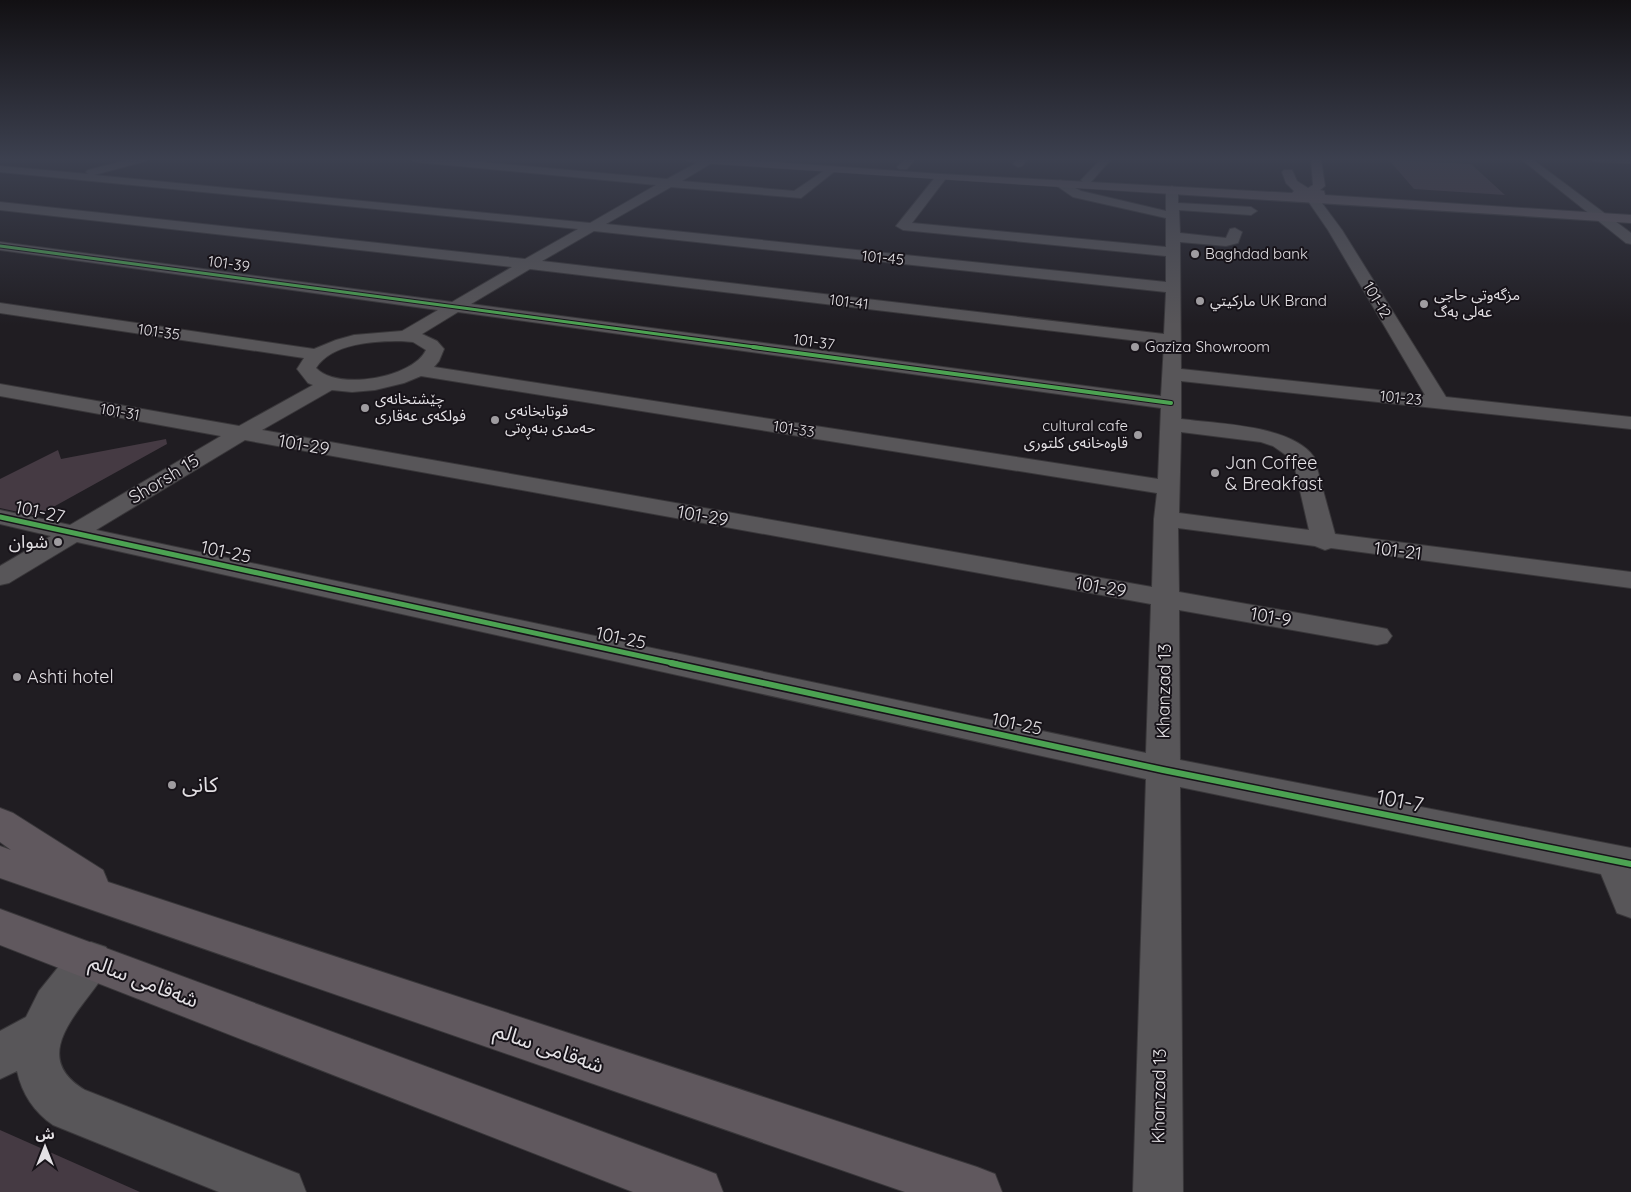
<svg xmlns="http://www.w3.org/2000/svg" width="1631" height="1192" font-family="Quicksand,'Noto Sans Arabic',sans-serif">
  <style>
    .building { fill: #453a43 }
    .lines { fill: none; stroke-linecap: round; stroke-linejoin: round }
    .minor-casing { stroke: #39373a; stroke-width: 2 }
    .major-casing { stroke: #39373a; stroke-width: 2 }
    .minor { fill: #585659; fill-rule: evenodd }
    .major { fill: #60585e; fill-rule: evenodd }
    .cycleway-far3-casing { stroke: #171319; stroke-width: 5 }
    .cycleway-far2-casing { stroke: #171319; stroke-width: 6 }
    .cycleway-far1-casing { stroke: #171319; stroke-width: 8 }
    .cycleway-casing { stroke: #171319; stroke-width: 9 }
    .cycleway-far3 { stroke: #4ca352; stroke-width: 3 }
    .cycleway-far2 { stroke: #4ca352; stroke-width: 4 }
    .cycleway-far1 { stroke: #4ca352; stroke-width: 5 }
    .cycleway { stroke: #4ca352; stroke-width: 6 }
    .poi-dot { fill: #9f9ca0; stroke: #171319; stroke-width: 2 }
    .labels { text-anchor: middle; stroke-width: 4; stroke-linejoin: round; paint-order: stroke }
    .far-poi-label { font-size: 15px; fill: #e3e0e4; stroke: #171319; text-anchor: start }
    .far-street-label { font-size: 15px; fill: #e3e0e4; stroke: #171319 }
    .street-label { font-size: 18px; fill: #e3e0e4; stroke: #171319 }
    .poi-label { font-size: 18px; fill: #e3e0e4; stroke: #171319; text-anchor: start }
    .near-poi-label { font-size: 21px; fill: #e3e0e4; stroke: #171319; text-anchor: start }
    .near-street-label { font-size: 21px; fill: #e3e0e4; stroke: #171319 }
  </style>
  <rect width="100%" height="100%" fill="#201d22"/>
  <!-- building -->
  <path class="building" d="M1389,160L1471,164L1505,195L1414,189Z
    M166,439L167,444L37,516L0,508V479L58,450L61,459Z
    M0,1130L140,1192H0Z"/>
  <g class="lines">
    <!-- minor casing -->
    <g class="minor-casing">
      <path id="minor" d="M131,159H147L146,161L94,175L590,223L656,185L416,162L411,159H446L667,179L704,159H716L715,161L682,181L794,191L831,166L835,167L837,169L835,171L801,198L671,187L606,224L1166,282V256L903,230L896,226L937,175L941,174L947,177L912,223L1166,247V218L1073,197L1054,184L1060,180L1081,191L1166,211V190L1172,186L1178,190V203L1251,207L1257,211L1251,215L1179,210L1180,233L1226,238L1230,229L1235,228L1242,232L1238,243L1226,246L1180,242L1181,369L1425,395L1328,230L1306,198L1312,194L1316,195L1342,230L1446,397L1631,417V429L1181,381V419C1218,424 1292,425 1314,457L1335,534L1631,572V588L1331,548L1325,550L1315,546L1178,528L1179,592L1377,627L1387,629L1392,636L1387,643L1377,645L1179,610L1180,760L1631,848V918L1617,913L1601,874L1180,787L1183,1192H1133L1146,779L77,542L9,583L0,585V566L51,536L0,524V510L70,525L221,436L0,396V384L239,426L313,385L308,383L297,369L304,358L0,313V303L314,349L336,340L354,335L402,331L438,310L0,250V242L452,302L512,267L0,210V202L525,259L578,229L0,172V166L88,174L86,172L88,170ZM594,231L1166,292L1164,334L542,261ZM530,269L1164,344L1161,396L471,304ZM458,312L1161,408L1158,479L434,367L439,361L444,349L437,341L422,334ZM401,341L413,342L426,350C413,378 337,391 316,368C332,343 374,341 401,341ZM421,376L1157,493L1154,519L1152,587L262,430L332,390L352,392L375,390L404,383ZM1181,432L1261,442L1273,446L1293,460L1309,530L1179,513ZM245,440L1151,604L1146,753L96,530Z
        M905,159H915L907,169H899L897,167Z
        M1017,159H1028L1022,166L1018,167L1013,164Z
        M1101,159H1111L1091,182H1083L1081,180L1083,178Z
        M1521,159H1532L1631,233V244L1626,243Z
        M1590,159H1631V163L1595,162Z
        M91,942L106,947L112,961C94,1001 21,1052 85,1090L299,1174L306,1192H219L53,1125C34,1112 22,1094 17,1071L0,1079V1031L26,1017L39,991L64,960L76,947Z"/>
    </g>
    <!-- major casing -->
    <g class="major-casing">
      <path id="major" d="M685,159H729L941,174L1292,193L1294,191L1286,183L1282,172L1284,170H1292L1297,181L1308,188L1313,185L1311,159H1321L1325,186L1320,190L1324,191L1325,195L1631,215V223C1317,202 1004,185 690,162Z
        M0,808L13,813L103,870L108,882L977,1167L995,1174L1002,1192H905L0,878V846L11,850L0,842Z
        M0,909L698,1167L716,1174L723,1192H633L0,945Z"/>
    </g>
    <!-- minor -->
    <use href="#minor" class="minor"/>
    <!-- major -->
    <use href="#major" class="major"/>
    <!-- cycleway-far3 casing -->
    <g class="cycleway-far3-casing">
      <path id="cycleway-far3" d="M0,246L762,348"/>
    </g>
    <!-- cycleway-far2 casing -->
    <g class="cycleway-far2-casing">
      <path id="cycleway-far2" d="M753,347L1171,403"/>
    </g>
    <!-- cycleway-far1 casing -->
    <g class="cycleway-far1-casing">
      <path id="cycleway-far1" d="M0,517L677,664"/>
    </g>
    <!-- cycleway casing -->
    <g class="cycleway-casing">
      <path id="cycleway" d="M671,663L1163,770L1631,864"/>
    </g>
    <!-- cycleway-far3 -->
    <use href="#cycleway-far3" class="cycleway-far3"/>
    <!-- cycleway-far2 -->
    <use href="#cycleway-far2" class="cycleway-far2"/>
    <!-- cycleway-far1 -->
    <use href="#cycleway-far1" class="cycleway-far1"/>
    <!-- cycleway -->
    <use href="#cycleway" class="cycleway"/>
  </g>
  <!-- sky -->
  <linearGradient id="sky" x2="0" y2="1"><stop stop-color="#121013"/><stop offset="0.49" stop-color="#3c404f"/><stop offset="1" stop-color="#3c404f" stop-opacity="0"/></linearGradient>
  <rect width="1631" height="325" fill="url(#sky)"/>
  <!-- markers -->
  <g class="poi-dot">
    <circle cx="1195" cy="254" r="5"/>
    <circle cx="1200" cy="301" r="5"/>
    <circle cx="1424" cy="304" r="5"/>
    <circle cx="1135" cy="347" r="5"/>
    <circle cx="365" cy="408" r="5"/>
    <circle cx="495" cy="420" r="5"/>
    <circle cx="1138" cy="435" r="5"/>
    <circle cx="1215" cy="473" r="5"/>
    <circle cx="58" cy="542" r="5"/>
    <circle cx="17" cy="677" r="5"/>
    <circle cx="172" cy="785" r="5"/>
  </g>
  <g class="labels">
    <!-- far-poi labels -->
    <g class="far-poi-label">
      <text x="1205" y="259">Baghdad bank</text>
      <text x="1434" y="300">مزگەوتی حاجی<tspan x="1434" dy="17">عەلی بەگ</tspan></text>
      <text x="1210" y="306">مارکيتي UK Brand</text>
      <text x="1145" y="352">Gaziza Showroom</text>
      <text x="375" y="404">چێشتخانەی<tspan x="375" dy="17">فولکەی عەقاری</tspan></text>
      <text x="505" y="416">قوتابخانەی<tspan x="505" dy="17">حەمدی بنەڕەتی</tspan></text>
      <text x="1128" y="431" text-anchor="end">cultural cafe<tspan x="1128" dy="17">قاوەخانەی کلتوری</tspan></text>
    </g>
    <!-- far-street labels -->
    <g class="far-street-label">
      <text transform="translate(883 258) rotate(6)" y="5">101-45</text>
      <text transform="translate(229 264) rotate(8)" y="5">101-39</text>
      <text transform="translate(1377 300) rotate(59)" y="5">101-12</text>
      <text transform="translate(849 302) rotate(7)" y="5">101-41</text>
      <text transform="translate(159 332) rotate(8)" y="5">101-35</text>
      <text transform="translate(814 342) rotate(8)" y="5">101-37</text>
      <text transform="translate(1401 398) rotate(6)" y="5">101-23</text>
      <text transform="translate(120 412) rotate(10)" y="5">101-31</text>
      <text transform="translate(794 429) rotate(9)" y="5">101-33</text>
    </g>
    <!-- street labels -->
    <g class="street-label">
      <text transform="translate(304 445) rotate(10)" y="6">101-29</text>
      <text transform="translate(164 479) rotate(-31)" y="6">Shorsh 15</text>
      <text transform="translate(40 512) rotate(12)" y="6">101-27</text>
      <text transform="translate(703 516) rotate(10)" y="6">101-29</text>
      <text transform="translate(1398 551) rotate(7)" y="6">101-21</text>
      <text transform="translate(226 552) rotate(12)" y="6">101-25</text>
      <text transform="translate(1101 587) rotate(10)" y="6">101-29</text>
      <text transform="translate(1271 617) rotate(10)" y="6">101-9</text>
      <text transform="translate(621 638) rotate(12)" y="6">101-25</text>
      <text transform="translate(1164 691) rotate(-89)" y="6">Khanzad 13</text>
      <text transform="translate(1017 724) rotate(12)" y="6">101-25</text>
      <text transform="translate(1159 1096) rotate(-89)" y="6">Khanzad 13</text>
    </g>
    <!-- poi labels -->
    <g class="poi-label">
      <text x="1225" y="469">Jan Coffee<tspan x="1225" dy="21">&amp; Breakfast</tspan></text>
      <text x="48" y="548" text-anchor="end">شوان</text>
      <text x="27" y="683">Ashti hotel</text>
    </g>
    <!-- near-poi labels -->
    <g class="near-poi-label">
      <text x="182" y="792">کانی</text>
    </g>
    <!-- near-street labels -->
    <g class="near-street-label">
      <text transform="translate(1400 801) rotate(11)" y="7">101-7</text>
      <text transform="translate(144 981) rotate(21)" y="7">شەقامی سالم</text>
      <text transform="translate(549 1048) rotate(19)" y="7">شەقامی سالم</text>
    </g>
  </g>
  <!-- north arrow -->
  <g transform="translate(45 1147)" stroke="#171319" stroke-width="4" paint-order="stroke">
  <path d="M0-4L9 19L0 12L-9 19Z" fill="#e3e0e4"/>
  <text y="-8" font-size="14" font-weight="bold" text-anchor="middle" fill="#e3e0e4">ش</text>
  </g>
</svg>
